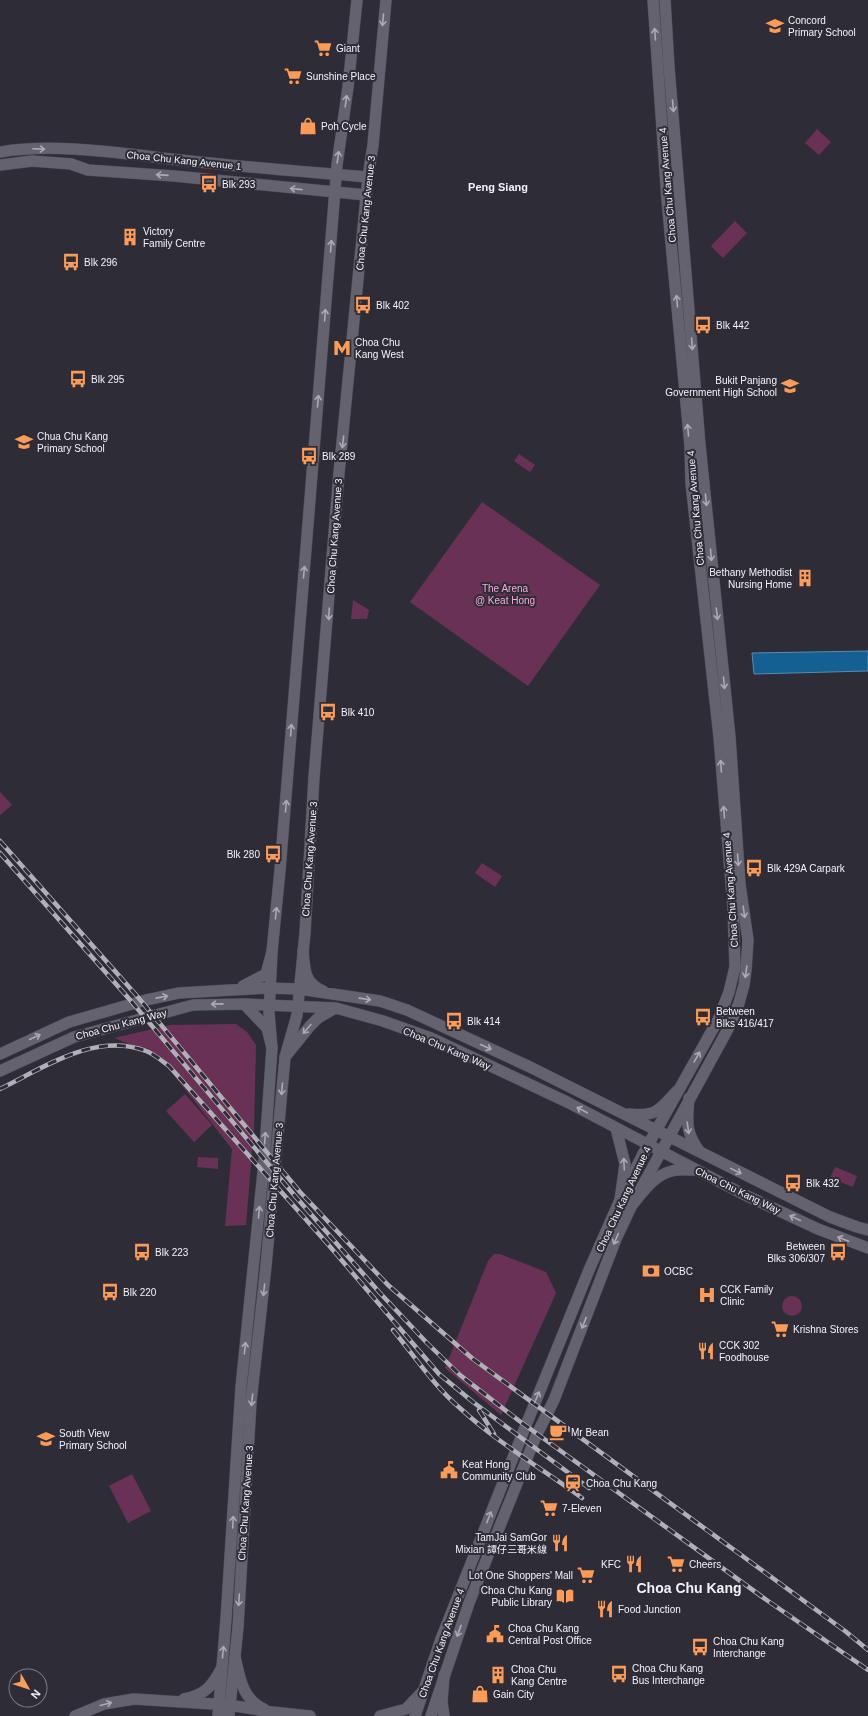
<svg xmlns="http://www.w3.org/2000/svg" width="868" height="1716" font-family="Arial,'Noto Sans SC',sans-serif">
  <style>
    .green { fill: #6a3157 }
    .water { fill: #146093; stroke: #578cb2 }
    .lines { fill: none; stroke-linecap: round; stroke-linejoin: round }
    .tertiary-casing { stroke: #4b4a53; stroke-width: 12 }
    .secondary-casing { stroke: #4b4a53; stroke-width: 12 }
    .tertiary { stroke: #64626e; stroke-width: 11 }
    .secondary { stroke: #64626e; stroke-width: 11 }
    .rail-casing { stroke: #b1b0b8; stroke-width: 4.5 }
    .rail { stroke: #2e2d37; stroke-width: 3; stroke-dasharray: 9; stroke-linecap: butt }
    .oneway { stroke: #acaab4 }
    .labels { text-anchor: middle; stroke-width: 4; stroke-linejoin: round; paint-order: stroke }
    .poi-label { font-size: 10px; fill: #f3f2f9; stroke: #2e2d37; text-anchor: start }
    .street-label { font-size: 10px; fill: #f3f2f9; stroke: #2e2d37 }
    .park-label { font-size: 10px; fill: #f9abdc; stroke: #2e2d37 }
    .neighbourhood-label { font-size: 11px; font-weight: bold; fill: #f3f2f9; stroke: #2e2d37 }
    .district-label { font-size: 14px; font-weight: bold; fill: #f3f2f9; stroke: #2e2d37 }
  </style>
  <rect width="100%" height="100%" fill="#2e2d37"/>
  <!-- green -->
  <path class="green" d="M817,129L831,142L819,155L805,143Z
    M735,221L747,233L723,258L711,246Z
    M519,454L535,465L530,472L514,461Z
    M482,502L600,585L528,686L410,602Z
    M353,600L369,610L367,619H351Z
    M0,792L12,805L0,815Z
    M482,863L502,876L495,887L475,873Z
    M236,1024L247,1032L256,1045L254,1128L246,1225L225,1226L232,1149L158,1055L114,1038L170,1025Z
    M185,1094L212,1125L194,1142L166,1111Z
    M198,1157L218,1158V1169L197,1167Z
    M835,1167L857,1176L853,1187L830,1178Z
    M494,1254H500L546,1272L556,1293L501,1415L445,1368L488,1261Z
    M782 1306a10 10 0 1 1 20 0a10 10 0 1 1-20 0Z
    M132,1474L151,1511L128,1523L109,1486Z"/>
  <!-- water -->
  <path class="water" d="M868,651V671L754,674L752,653Z"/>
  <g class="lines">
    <!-- tertiary casing -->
    <g class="tertiary-casing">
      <path id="tertiary" d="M0,152C55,142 125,154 181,160C243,167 306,172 368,177
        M0,165L32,161L71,164L88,170L174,176L366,195
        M218,1716L226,1619L241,1387L264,1162L272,1048L269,1013L272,952L280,870L337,165L348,87L357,0
        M229,1716L238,1627L251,1402L266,1266L285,1057L297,1015L305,933L314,777L339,473L368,177L373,145L386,0
        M415,1716L441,1639L524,1430L589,1270L620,1200L643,1154L719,1018L729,992L735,967L733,907L719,737L691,483L690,446L667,200L653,0
        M431,1716L469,1603L536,1436L554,1400L616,1239L632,1205L728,1029L739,1003L744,985L746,970L748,940L740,884L730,737L700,445L669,67L665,0"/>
    </g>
    <!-- secondary casing -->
    <g class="secondary-casing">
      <path id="secondary" d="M303,950C305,969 303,982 323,991
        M243,986L266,974L272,952
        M244,1004L267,1028L272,1048
        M0,1054L69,1022L146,1000L179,993L267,988L299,989L380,1001L407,1010L530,1067L830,1217L857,1227L868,1230
        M285,1057L310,1026L318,1018L335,1008
        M0,1071L74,1037L193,1005L244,1004L336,1008L383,1021L431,1038L567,1102L743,1194L818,1229L868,1248
        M689,1098C687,1122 685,1132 700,1152
        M629,1114C657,1117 659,1110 677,1091
        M616,1128L625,1164L620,1200
        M632,1205C643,1192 654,1175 672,1171C679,1169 687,1170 694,1170
        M235,1657C240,1678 242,1699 264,1709
        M444,1675L442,1702L444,1716
        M184,1699C204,1695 212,1687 221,1669
        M75,1716L104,1704L134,1699L229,1705L272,1712L310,1716
        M380,1716L406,1709L424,1690"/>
    </g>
    <!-- tertiary -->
    <use href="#tertiary" class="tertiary"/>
    <!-- secondary -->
    <use href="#secondary" class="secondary"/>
    <!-- rail casing -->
    <g class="rail-casing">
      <path id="rail" d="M0,841L137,996L300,1192L388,1285L473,1359L845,1631L868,1650
        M0,853L131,1001L295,1196L380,1293L427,1343L460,1375L518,1420L768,1601L868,1670
        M0,1089C45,1067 95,1032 146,1051C154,1054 162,1061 169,1066L326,1242L439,1374L473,1402L589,1488
        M393,1330C415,1357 435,1387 461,1409C498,1443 541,1468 582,1498
        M479,1410L494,1434"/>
    </g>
    <!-- rail -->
    <use href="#rail" class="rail"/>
  </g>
  <!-- one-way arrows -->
  <defs><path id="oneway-shaft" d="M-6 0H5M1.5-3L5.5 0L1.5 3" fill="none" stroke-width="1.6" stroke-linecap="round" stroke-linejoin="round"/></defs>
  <g class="oneway">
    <use href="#oneway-shaft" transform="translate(383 20) rotate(95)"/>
    <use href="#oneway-shaft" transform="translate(655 34) rotate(-94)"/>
    <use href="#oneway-shaft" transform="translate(346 101) rotate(-82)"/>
    <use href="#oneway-shaft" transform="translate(673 106) rotate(85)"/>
    <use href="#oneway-shaft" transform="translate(39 149) rotate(2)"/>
    <use href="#oneway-shaft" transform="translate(338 157) rotate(-82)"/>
    <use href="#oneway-shaft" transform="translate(162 175) rotate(-176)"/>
    <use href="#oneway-shaft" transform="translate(296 189) rotate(-174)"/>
    <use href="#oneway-shaft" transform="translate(331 246) rotate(-85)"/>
    <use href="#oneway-shaft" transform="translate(677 301) rotate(-95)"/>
    <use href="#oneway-shaft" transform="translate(325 315) rotate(-86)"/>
    <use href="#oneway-shaft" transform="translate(692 344) rotate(86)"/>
    <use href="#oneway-shaft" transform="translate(318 401) rotate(-85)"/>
    <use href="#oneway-shaft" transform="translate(688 430) rotate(-95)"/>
    <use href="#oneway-shaft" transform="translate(343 442) rotate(96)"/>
    <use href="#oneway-shaft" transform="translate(706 500) rotate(84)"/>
    <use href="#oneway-shaft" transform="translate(711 555) rotate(85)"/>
    <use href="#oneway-shaft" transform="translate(304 572) rotate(-85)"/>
    <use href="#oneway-shaft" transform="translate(329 614) rotate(93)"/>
    <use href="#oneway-shaft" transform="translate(717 614) rotate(83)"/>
    <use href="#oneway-shaft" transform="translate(724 683) rotate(85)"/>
    <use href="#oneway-shaft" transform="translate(291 730) rotate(-86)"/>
    <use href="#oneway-shaft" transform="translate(721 766) rotate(-94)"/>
    <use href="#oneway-shaft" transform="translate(286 806) rotate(-85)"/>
    <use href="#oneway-shaft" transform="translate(724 812) rotate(-95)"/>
    <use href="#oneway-shaft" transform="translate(738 860) rotate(86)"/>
    <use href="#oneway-shaft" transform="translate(744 912) rotate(82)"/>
    <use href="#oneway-shaft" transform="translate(276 913) rotate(-84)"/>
    <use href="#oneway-shaft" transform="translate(746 972) rotate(98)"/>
    <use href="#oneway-shaft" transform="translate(162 997) rotate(-11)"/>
    <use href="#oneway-shaft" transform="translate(365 999) rotate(8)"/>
    <use href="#oneway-shaft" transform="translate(217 1004) rotate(179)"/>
    <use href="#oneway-shaft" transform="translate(307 1029) rotate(130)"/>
    <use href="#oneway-shaft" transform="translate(35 1037) rotate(-25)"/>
    <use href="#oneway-shaft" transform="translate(486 1047) rotate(24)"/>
    <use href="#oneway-shaft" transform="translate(697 1057) rotate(-60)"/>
    <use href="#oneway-shaft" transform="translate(282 1089) rotate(95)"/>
    <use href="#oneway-shaft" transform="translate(582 1110) rotate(-152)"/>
    <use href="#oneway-shaft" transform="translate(688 1128) rotate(82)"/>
    <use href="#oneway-shaft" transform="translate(265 1138) rotate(-86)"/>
    <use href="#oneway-shaft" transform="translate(624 1164) rotate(-93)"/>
    <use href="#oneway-shaft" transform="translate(736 1171) rotate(26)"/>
    <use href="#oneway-shaft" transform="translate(259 1212) rotate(-85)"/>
    <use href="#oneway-shaft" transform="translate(795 1218) rotate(-155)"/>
    <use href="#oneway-shaft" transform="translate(616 1239) rotate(113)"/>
    <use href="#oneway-shaft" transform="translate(843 1239) rotate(-158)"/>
    <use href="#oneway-shaft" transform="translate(264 1290) rotate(96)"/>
    <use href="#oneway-shaft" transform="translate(584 1323) rotate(111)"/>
    <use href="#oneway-shaft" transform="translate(245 1348) rotate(-83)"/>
    <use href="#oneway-shaft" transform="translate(537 1397) rotate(-68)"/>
    <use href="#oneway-shaft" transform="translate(252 1400) rotate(96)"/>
    <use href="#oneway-shaft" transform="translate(489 1517) rotate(-69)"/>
    <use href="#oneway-shaft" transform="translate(233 1522) rotate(-87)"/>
    <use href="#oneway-shaft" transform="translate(239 1600) rotate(93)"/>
    <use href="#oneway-shaft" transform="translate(459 1631) rotate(110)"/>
    <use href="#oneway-shaft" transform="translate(223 1652) rotate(-85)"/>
    <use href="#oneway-shaft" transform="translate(106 1704) rotate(-15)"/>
  </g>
  <!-- icons -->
  <defs>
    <g id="school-bare" transform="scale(1.38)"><path d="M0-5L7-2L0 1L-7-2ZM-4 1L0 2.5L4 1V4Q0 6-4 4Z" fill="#fe9c57" stroke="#2e2d37" stroke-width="2.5" paint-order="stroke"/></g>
    <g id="supermarket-bare" transform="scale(1.38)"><path d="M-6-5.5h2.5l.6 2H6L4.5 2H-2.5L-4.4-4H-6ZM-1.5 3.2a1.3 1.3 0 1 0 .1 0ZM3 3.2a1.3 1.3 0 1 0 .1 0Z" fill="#fe9c57" stroke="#2e2d37" stroke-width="2.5" paint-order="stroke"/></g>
    <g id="shop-bare" transform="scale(1.38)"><path d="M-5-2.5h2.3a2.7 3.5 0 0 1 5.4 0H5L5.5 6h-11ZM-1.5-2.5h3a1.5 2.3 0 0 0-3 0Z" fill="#fe9c57" stroke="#2e2d37" stroke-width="2.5" paint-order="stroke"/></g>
    <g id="bus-bare" transform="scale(1.38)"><path d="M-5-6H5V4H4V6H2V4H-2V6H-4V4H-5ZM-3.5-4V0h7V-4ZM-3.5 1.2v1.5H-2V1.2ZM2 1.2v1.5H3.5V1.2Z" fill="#fe9c57" stroke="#2e2d37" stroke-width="2.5" paint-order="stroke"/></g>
    <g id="building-bare" transform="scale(1.38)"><path d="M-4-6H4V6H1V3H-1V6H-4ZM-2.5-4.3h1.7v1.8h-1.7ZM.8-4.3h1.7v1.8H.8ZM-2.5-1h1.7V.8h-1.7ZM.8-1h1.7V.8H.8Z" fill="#fe9c57" stroke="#2e2d37" stroke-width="2.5" paint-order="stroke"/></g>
    <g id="metro-bare" transform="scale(1.38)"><path d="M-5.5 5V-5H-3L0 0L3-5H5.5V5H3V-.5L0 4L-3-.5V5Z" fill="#fe9c57" stroke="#2e2d37" stroke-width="2.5" paint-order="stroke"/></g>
    <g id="bank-bare" transform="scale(1.38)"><path d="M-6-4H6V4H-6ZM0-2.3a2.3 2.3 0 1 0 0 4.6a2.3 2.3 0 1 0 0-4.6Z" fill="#fe9c57" stroke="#2e2d37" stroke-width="2.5" paint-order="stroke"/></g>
    <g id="hospital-bare" transform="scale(1.38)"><path d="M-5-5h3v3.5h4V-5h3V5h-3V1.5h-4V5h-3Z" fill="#fe9c57" stroke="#2e2d37" stroke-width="2.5" paint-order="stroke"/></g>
    <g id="restaurant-bare" transform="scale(1.38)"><path d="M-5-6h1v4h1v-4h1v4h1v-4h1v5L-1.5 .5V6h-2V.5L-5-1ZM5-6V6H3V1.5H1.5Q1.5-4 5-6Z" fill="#fe9c57" stroke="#2e2d37" stroke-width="2.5" paint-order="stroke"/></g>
    <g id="cafe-bare" transform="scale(1.38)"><path d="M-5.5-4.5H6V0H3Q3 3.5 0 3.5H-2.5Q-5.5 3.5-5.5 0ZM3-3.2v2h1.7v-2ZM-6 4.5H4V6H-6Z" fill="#fe9c57" stroke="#2e2d37" stroke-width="2.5" paint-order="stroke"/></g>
    <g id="civic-bare" transform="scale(1.38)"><path d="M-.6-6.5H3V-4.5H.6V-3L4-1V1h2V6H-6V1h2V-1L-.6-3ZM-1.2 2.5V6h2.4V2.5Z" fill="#fe9c57" stroke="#2e2d37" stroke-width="2.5" paint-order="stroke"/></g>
    <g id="station-bare" transform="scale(1.38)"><path d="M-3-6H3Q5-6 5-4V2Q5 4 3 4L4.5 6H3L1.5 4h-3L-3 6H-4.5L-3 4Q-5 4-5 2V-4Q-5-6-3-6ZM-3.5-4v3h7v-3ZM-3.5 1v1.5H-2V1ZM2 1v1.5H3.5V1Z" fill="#fe9c57" stroke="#2e2d37" stroke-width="2.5" paint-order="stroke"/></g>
    <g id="library-bare" transform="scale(1.38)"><path d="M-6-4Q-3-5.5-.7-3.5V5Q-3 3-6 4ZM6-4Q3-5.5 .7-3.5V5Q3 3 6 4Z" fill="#fe9c57" stroke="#2e2d37" stroke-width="2.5" paint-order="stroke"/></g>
  </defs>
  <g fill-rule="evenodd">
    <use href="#school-bare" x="775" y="26"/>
    <use href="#supermarket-bare" x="323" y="48"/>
    <use href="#supermarket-bare" x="293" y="76"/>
    <use href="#shop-bare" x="308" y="126"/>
    <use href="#bus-bare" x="209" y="184"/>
    <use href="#building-bare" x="130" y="237"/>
    <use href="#bus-bare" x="71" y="262"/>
    <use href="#bus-bare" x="363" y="305"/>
    <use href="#bus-bare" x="703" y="325"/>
    <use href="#metro-bare" x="342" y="348"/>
    <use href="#bus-bare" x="78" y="379"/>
    <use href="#school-bare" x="790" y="386"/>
    <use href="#school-bare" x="24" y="442"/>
    <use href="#bus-bare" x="309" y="456"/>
    <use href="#building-bare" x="805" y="578"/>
    <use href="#bus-bare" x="328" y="712"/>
    <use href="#bus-bare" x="273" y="854"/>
    <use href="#bus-bare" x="754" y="868"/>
    <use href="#bus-bare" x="703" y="1017"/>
    <use href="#bus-bare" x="454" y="1021"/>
    <use href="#bus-bare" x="793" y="1183"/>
    <use href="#bus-bare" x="142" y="1252"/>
    <use href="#bus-bare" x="838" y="1252"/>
    <use href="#bank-bare" x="651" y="1271"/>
    <use href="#bus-bare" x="110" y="1292"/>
    <use href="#hospital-bare" x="707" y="1295"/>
    <use href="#supermarket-bare" x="780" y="1329"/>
    <use href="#restaurant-bare" x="706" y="1351"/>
    <use href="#cafe-bare" x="558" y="1432"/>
    <use href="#school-bare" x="46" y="1439"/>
    <use href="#civic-bare" x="449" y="1470"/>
    <use href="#station-bare" x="573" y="1483"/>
    <use href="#supermarket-bare" x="549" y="1508"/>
    <use href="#restaurant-bare" x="560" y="1543"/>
    <use href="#restaurant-bare" x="634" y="1564"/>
    <use href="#supermarket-bare" x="676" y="1564"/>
    <use href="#supermarket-bare" x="586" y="1575"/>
    <use href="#library-bare" x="565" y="1596"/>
    <use href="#restaurant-bare" x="605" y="1609"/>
    <use href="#civic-bare" x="495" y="1634"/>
    <use href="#bus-bare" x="700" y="1647"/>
    <use href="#bus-bare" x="619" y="1674"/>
    <use href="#building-bare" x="498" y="1675"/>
    <use href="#shop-bare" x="480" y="1694"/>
  </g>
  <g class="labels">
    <!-- poi labels -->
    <g class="poi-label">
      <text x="788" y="24">Concord<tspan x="788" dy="12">Primary School</tspan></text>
      <text x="336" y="52">Giant</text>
      <text x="306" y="80">Sunshine Place</text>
      <text x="321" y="130">Poh Cycle</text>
      <text x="222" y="188">Blk 293</text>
      <text x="143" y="235">Victory<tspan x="143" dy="12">Family Centre</tspan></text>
      <text x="84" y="266">Blk 296</text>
      <text x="376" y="309">Blk 402</text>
      <text x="716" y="329">Blk 442</text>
      <text x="355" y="346">Choa Chu<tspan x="355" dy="12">Kang West</tspan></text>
      <text x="91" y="383">Blk 295</text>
      <text x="777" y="384" text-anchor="end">Bukit Panjang<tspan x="777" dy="12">Government High School</tspan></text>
      <text x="37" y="440">Chua Chu Kang<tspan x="37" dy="12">Primary School</tspan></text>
      <text x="322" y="460">Blk 289</text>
      <text x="792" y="576" text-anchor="end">Bethany Methodist<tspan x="792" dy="12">Nursing Home</tspan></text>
      <text x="341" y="716">Blk 410</text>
      <text x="260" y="858" text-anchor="end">Blk 280</text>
      <text x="767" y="872">Blk 429A Carpark</text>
      <text x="716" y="1015">Between<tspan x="716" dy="12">Blks 416/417</tspan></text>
      <text x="467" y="1025">Blk 414</text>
      <text x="806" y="1187">Blk 432</text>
      <text x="825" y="1250" text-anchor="end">Between<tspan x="825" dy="12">Blks 306/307</tspan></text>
      <text x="155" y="1256">Blk 223</text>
      <text x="664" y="1275">OCBC</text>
      <text x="720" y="1293">CCK Family<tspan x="720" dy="12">Clinic</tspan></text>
      <text x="123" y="1296">Blk 220</text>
      <text x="793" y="1333">Krishna Stores</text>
      <text x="719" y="1349">CCK 302<tspan x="719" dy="12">Foodhouse</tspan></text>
      <text x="571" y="1436">Mr Bean</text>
      <text x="59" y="1437">South View<tspan x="59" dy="12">Primary School</tspan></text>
      <text x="462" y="1468">Keat Hong<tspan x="462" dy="12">Community Club</tspan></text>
      <text x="586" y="1487">Choa Chu Kang</text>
      <text x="562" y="1512">7-Eleven</text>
      <text x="547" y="1541" text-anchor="end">TamJai SamGor<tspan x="547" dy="12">Mixian 譚仔三哥米線</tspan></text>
      <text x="621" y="1568" text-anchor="end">KFC</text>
      <text x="689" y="1568">Cheers</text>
      <text x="573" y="1579" text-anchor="end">Lot One Shoppers' Mall</text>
      <text x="552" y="1594" text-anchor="end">Choa Chu Kang<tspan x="552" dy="12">Public Library</tspan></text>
      <text x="618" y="1613">Food Junction</text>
      <text x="508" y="1632">Choa Chu Kang<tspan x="508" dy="12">Central Post Office</tspan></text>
      <text x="713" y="1645">Choa Chu Kang<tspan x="713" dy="12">Interchange</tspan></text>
      <text x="632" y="1672">Choa Chu Kang<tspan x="632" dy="12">Bus Interchange</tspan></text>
      <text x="511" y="1673">Choa Chu<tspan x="511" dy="12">Kang Centre</tspan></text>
      <text x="493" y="1698">Gain City</text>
    </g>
    <!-- street labels -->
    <g class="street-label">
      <text transform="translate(184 160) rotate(6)" y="4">Choa Chu Kang Avenue 1</text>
      <text transform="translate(667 185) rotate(-95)" y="4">Choa Chu Kang Avenue 4</text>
      <text transform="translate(365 213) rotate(-84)" y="4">Choa Chu Kang Avenue 3</text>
      <text transform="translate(695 508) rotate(-95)" y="4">Choa Chu Kang Avenue 4</text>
      <text transform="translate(334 536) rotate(-86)" y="4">Choa Chu Kang Avenue 3</text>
      <text transform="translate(309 859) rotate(-86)" y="4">Choa Chu Kang Avenue 3</text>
      <text transform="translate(730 890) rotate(-94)" y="4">Choa Chu Kang Avenue 4</text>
      <text transform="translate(121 1024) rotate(-15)" y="4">Choa Chu Kang Way</text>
      <text transform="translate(447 1048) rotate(23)" y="4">Choa Chu Kang Way</text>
      <text transform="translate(274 1180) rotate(-85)" y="4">Choa Chu Kang Avenue 3</text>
      <text transform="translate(738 1190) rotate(26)" y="4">Choa Chu Kang Way</text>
      <text transform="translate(623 1199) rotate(-65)" y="4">Choa Chu Kang Avenue 4</text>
      <text transform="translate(245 1503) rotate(-86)" y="4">Choa Chu Kang Avenue 3</text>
      <text transform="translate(441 1643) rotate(-70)" y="4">Choa Chu Kang Avenue 4</text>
    </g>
    <!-- park labels -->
    <g class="park-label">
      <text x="505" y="592">The Arena<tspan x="505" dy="12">@ Keat Hong</tspan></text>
    </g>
    <!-- neighbourhood labels -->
    <g class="neighbourhood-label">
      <text x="498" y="191">Peng Siang</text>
    </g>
    <!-- district labels -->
    <g class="district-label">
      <text x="689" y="1593">Choa Chu Kang</text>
    </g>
  </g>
  <!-- north arrow -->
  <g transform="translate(28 1688) rotate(129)"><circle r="19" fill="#2e2d37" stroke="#7d7c85"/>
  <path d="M0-3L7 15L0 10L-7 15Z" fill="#fe9c57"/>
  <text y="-6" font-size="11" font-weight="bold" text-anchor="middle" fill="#f3f2f9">N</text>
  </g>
</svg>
